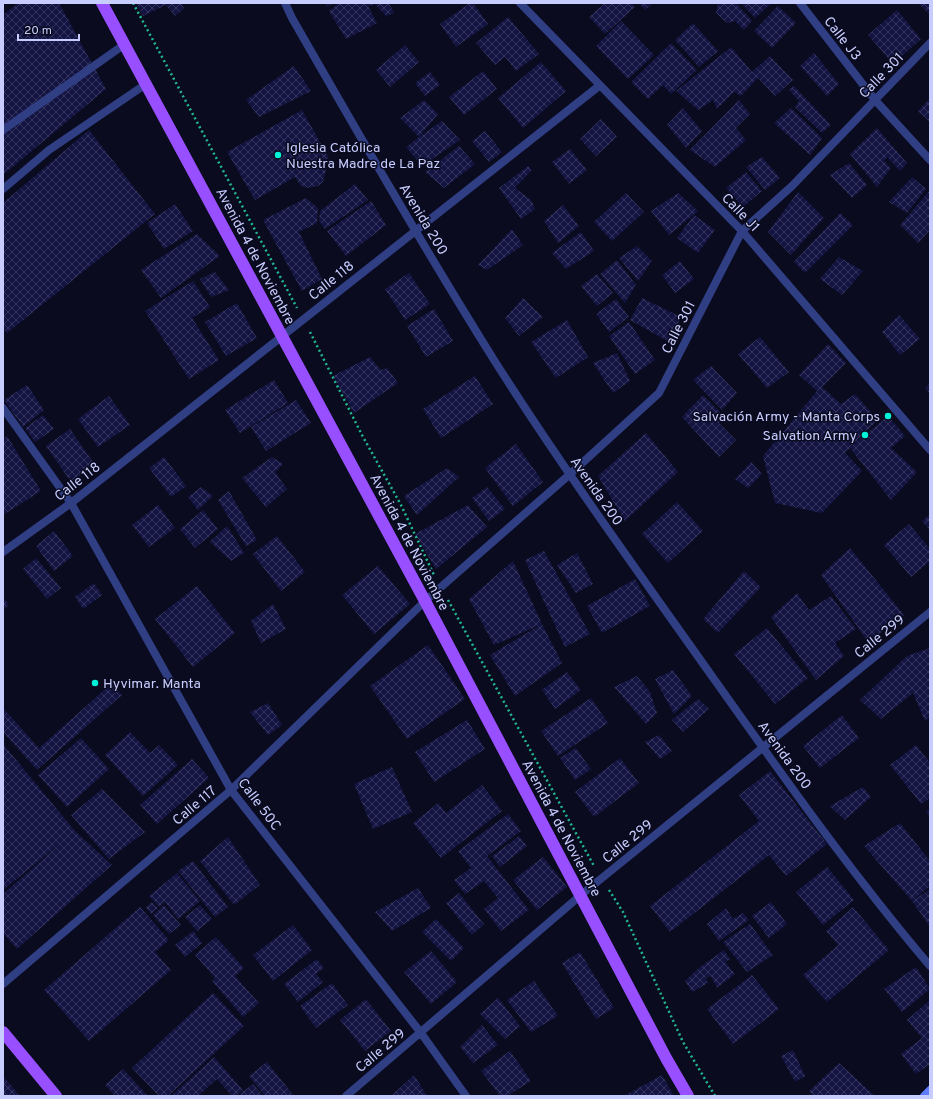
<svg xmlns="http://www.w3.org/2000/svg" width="933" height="1099" font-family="Overpass,sans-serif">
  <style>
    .building { fill: url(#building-cross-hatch) }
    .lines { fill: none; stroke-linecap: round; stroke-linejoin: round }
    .path { stroke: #20ba91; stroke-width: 2.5; stroke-dasharray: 2 3; stroke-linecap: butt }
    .lane { stroke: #303e83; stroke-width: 8 }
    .street { stroke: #303e83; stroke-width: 8 }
    .secondary { stroke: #5f7cff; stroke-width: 8 }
    .primary { stroke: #984fff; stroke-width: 12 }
    .poi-dot { fill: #00f3d8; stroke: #0a0b1f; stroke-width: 1.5 }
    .labels { text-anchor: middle; stroke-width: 3; stroke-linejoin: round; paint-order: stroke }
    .street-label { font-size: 14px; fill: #c8cdff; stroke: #0a0b1f }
    .poi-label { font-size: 14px; fill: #c8cdff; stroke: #0a0b1f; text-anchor: start }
  </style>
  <defs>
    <pattern id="building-cross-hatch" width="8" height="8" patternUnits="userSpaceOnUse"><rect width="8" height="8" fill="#141442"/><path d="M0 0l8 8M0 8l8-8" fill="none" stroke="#35355e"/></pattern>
  </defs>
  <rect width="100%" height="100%" fill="#0a0b1f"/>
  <!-- building -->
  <path class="building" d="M18,3H59L106,89L3,175V15Z
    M136,3H181L184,8L175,16L166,5L143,16Z
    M325,3H334L327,7Z
    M339,3H389L394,13L386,16L375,4L368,6L377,23L346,39L329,11Z
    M470,3H473L488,24L456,47L440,24Z
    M605,3H631L635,7L605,34L589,17Z
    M639,3H653L645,10Z
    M718,3H736L752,21L744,30L735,21L727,23L716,13Z
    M741,3H772L755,18Z
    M918,3H930V15Z
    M778,6L796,23L772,48L754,31Z
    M897,10L921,39L893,64L868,35Z
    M508,17L539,54L516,71L505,57L495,65L476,43Z
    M621,21L654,55L628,79L596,46Z
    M693,23L718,51L699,67L675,40Z
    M671,43L697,70L671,94L663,85L648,99L631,82Z
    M405,45L419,62L390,87L376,70Z
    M731,47L752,72L770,56L793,80L775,96L758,78L741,96L734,92L717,109L713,100L698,110L676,91Z
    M814,53L839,84L827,96L800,66Z
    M541,62L566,91L523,128L498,98Z
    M294,66L311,91L259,117L246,100Z
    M483,71L497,89L464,115L449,97Z
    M430,72L440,85L425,96L415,83Z
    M794,86L831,125L822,133L795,107L799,101L789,90Z
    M930,98V122L918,111Z
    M424,100L438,114L419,137L442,121L460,140L422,166L406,147L419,137L400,118Z
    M739,100L750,114L736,128L746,140L715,167L690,150Z
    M683,108L702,131L686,148L667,125Z
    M791,108L822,138L810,155L774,123Z
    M302,110L329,158L322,162L326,170L323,182L318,186L306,188L300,185L295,177L255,200L227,152Z
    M601,119L617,137L596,156L580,139Z
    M877,128L907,163L900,171L887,157L884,161L891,168L877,187L850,154Z
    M89,130L155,214L7,333L3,328V203Z
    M485,131L502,152L489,162L472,141Z
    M459,146L475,164L444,188L425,172Z
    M570,149L587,170L569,184L552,162Z
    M762,157L780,178L765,190L746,167Z
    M849,163L867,185L852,198L830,175Z
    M528,166L532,170L515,188L531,200L535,209L521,219L499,188Z
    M746,172L762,191L743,207L726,188Z
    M912,177L926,189L907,213L889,202Z
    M355,184L368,200L325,229L319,221L320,211Z
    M930,190V230L918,243L900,225Z
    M798,192L824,218L791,255L768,232Z
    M626,193L644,212L612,241L594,222Z
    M678,193L698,211L669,235L651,211Z
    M306,198L318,208L317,223L299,232L322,279L302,291L263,220Z
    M371,201L386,225L346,256L327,231Z
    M175,204L193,231L164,249L147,223Z
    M563,205L579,226L558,243L544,221Z
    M840,213L853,225L805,273L794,262Z
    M694,215L715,230L698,253L677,238Z
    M512,229L523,245L487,270L478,265Z
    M581,232L594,251L566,269L552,253Z
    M197,234L220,256L161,298L141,270Z
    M637,246L652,261L638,281L619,258Z
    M839,257L863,271L842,295L820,279Z
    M617,260L636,285L625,303L600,274Z
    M680,261L694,279L675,293L662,275Z
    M215,272L229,290L211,297L200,279Z
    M409,273L430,304L405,320L385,289Z
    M597,274L613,293L597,306L581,286Z
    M193,281L210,307L192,318L219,360L189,379L145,311Z
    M523,298L543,317L519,336L505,318Z
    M642,298L681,317L669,342L630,320Z
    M616,299L629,317L609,332L596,314Z
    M237,303L257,338L226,356L205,322Z
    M434,309L453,341L426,357L407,326Z
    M899,315L920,339L900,355L882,332Z
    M567,320L588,357L556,378L531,342Z
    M629,322L655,360L635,374L609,336Z
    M760,337L789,372L767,388L738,354Z
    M828,344L846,363L822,387L841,404L855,394L878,420L851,446L888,416L905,436L891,448L917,472L891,500L850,448L845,453L862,471L822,513L775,503L763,456L817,391L799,375Z
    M617,353L630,381L613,393L593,363Z
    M370,357L381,370L387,368L398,383L354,413L333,376Z
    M711,366L737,393L722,410L693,380Z
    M475,376L493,404L441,438L423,409Z
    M274,380L288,403L240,433L225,410Z
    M930,383V394L925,388Z
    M27,385L44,410L23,427L4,400Z
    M703,395L725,417L719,423L736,440L719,457L682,417Z
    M109,396L130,425L98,447L78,419Z
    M296,400L311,423L266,451L251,427Z
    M43,415L54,429L35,442L25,428Z
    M70,429L95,465L71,482L46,446Z
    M646,433L678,472L625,521L598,476Z
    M7,436L41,491L3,515V439Z
    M516,444L543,482L513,506L485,468Z
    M164,457L186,486L171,497L149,468Z
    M272,457L283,464L275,472L287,489L266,507L242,478Z
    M751,462L762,474L748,488L735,479Z
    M447,468L459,477L417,515L404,496Z
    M201,487L213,496L198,510L188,497Z
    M487,487L505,509L489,521L472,498Z
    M229,491L257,540L246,546L218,500Z
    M677,502L703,531L668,563L642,534Z
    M158,505L175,528L149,547L132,525Z
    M468,505L487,527L436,569L415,534Z
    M203,510L218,529L195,548L180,529Z
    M930,514V530L922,521Z
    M909,524L930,549V561L911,577L884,545Z
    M227,526L244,553L231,561L210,542Z
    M54,531L73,556L54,571L36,546Z
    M277,536L305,572L281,591L253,554Z
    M850,548L904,615L868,642L821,575Z
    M544,551L590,634L565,647L525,560Z
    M577,553L593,584L576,593L557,565Z
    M36,558L61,588L47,599L23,569Z
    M513,561L542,624L494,645L469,599Z
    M378,566L410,604L374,634L342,595Z
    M744,571L761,587L718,633L703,619Z
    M635,579L650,606L602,633L587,606Z
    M94,583L102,595L83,609L75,597Z
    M197,586L235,633L193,667L155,619Z
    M797,593L809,610L831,596L856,629L835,643L844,656L816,680L771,617Z
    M3,597L9,605L3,610Z
    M273,604L286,629L261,643L251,621Z
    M542,624L562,663L515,696L490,655Z
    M767,628L808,678L775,704L734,654Z
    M428,645L465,699L407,739L370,686Z
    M930,648V717L925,721L913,693L881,719L860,700L907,656Z
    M673,670L692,696L674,714L655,679Z
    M567,672L581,690L555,709L542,690Z
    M637,676L650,692L657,713L646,724L614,687Z
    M112,683L122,695L37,770L3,732V708L39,748Z
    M591,698L608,723L558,756L541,731Z
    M698,699L709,709L683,732L672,720Z
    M268,703L282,725L268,735L250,712Z
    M842,715L859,738L820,768L803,746Z
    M467,720L485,749L434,782L415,752Z
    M130,732L150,753L159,745L178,765L143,796L105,755Z
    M659,735L672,751L660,759L645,742Z
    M81,738L109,769L67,807L38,775Z
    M3,744L75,831L112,865L17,949L3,933V894L65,840L3,890V826L5,825L3,823Z
    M916,745L930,763V798L921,804L890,765Z
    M576,748L591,769L575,780L560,758Z
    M620,758L639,783L594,817L575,792Z
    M192,759L209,778L157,824L140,805Z
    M392,767L412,812L373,829L354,784Z
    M770,771L827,844L786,876L769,855L670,932L650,906L759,821L739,795Z
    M482,785L502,811L441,858L413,823L438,803L446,813Z
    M863,787L871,797L845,820L830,806Z
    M102,789L145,832L109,859L71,815Z
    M930,809V817L926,812Z
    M508,814L521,831L487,856L529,910L501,931L484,909L498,898L484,881L465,894L454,880L471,868L458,851Z
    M900,823L930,861V886L912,901L864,846Z
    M519,836L527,846L500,867L492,856Z
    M228,837L260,885L234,905L200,861Z
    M543,857L567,887L537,910L513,880Z
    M193,861L228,907L215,917L178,871Z
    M827,867L854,900L823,925L796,892Z
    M177,873L200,901L178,919L165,902L159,907L149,896Z
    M418,888L431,908L392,931L375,912Z
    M930,889V927L912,901Z
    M459,893L484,924L472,935L446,903Z
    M152,902L158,908L151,914L146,907Z
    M771,902L787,924L769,938L752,916Z
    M164,905L181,925L169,934L153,915Z
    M200,905L212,919L197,931L185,917Z
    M140,907L169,940L155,952L171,970L89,1041L44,990Z
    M853,907L889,950L827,1002L803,975L838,945L826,931Z
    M726,908L733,919L743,913L749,920L719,941L707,924Z
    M436,919L464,948L451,961L422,932Z
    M750,924L773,955L747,972L723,942Z
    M293,925L312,950L273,981L253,955Z
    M193,931L202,943L185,957L175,945Z
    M216,937L244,968L235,976L259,1003L243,1017L212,981L215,978L195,955Z
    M724,950L730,959L725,962L735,974L717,988L711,976L707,978L703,971L708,983L692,992L685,981L700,967Z
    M431,951L457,982L431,1004L404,972Z
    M580,952L614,1008L596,1019L562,963Z
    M317,959L324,968L316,974L323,982L298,1002L284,984Z
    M916,967L930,989L902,1012L884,989Z
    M752,975L779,1009L733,1044L707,1009Z
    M534,981L558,1016L531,1032L507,1000Z
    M332,983L348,1005L316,1028L300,1006Z
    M213,993L244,1026L168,1096H159L132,1068Z
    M498,998L520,1026L505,1039L480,1014Z
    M366,999L391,1031L365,1051L340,1020Z
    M930,1000V1064L916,1074L901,1054L922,1038L907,1020Z
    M482,1025L498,1045L473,1063L460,1047Z
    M793,1050L805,1076L795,1082L781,1056Z
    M510,1051L531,1081L507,1096H500L481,1071Z
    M214,1057L243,1090L236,1096H232L217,1079L198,1096H171Z
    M267,1062L294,1096H265L249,1076Z
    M839,1063L875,1096H813L809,1091Z
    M123,1069L148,1096H115L105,1085Z
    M414,1075L427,1096H391Z
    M662,1075L674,1096H624Z
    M3,1076L20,1096H3Z
    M253,1084L263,1096H242L240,1094Z"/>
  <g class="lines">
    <!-- path -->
    <path class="path" d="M133,3L297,308
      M310,332L362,435L401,505L434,575
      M448,600L594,866
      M609,890L623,912L683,1042L715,1096"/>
    <!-- lane -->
    <path class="lane" d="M3,130L125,44
      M3,189L49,150L146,84
      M3,408L71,503"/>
    <!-- street -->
    <path class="street" d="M285,3L292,18C358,133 424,248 494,360C562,467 636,569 709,672C780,772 851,873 930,966
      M520,3L742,231L930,450
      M800,3L875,100L930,160
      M71,503L231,790L421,1033L466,1096
      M3,552L71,503L599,86
      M3,984L231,790L425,601L569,475L659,393L742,231L792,186L930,43
      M346,1096L581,895L930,612"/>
    <!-- secondary -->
    <path class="secondary" d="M924,1096L930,1090"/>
    <!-- primary -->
    <path class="primary" d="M102,3L425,601L666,1058L688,1096
      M3,1032L56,1096"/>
  </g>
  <!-- markers -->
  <g class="poi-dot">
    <circle cx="278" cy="155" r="4"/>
    <circle cx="888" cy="416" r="4"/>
    <circle cx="865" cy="435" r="4"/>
    <circle cx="95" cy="683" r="4"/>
  </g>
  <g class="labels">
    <!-- street labels -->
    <g class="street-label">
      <text transform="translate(843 38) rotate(52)" y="5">Calle J3</text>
      <text transform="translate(881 75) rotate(-46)" y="5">Calle 301</text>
      <text transform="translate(741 212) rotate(46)" y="5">Calle J1</text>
      <text transform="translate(424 219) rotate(59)" y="5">Avenida 200</text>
      <text transform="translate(256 256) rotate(62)" y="5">Avenida 4 de Noviembre</text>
      <text transform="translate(331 280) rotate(-39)" y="5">Calle 118</text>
      <text transform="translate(678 327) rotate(-63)" y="5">Calle 301</text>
      <text transform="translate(77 481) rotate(-38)" y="5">Calle 118</text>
      <text transform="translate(597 491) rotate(55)" y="5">Avenida 200</text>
      <text transform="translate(410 542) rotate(62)" y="5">Avenida 4 de Noviembre</text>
      <text transform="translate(879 636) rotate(-39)" y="5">Calle 299</text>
      <text transform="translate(785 755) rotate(54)" y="5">Avenida 200</text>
      <text transform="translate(260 804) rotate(53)" y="5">Calle 50C</text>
      <text transform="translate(194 805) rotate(-40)" y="5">Calle 117</text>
      <text transform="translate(562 828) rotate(62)" y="5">Avenida 4 de Noviembre</text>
      <text transform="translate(627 841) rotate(-39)" y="5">Calle 299</text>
      <text transform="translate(380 1050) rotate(-40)" y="5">Calle 299</text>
    </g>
    <!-- poi labels -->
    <g class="poi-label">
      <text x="286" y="152">Iglesia Católica<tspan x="286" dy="16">Nuestra Madre de La Paz</tspan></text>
      <text x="880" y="421" text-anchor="end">Salvación Army - Manta Corps</text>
      <text x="857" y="440" text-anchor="end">Salvation Army</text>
      <text x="103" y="688">Hyvimar. Manta</text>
    </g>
  </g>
  <!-- border -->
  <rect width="933" height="1099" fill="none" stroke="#c8cdff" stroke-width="8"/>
  <!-- scale -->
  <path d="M18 34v6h61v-6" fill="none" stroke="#c8cdff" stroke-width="2"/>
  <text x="24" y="34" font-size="12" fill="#c8cdff" stroke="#0a0b1f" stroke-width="3" paint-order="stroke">20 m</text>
</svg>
